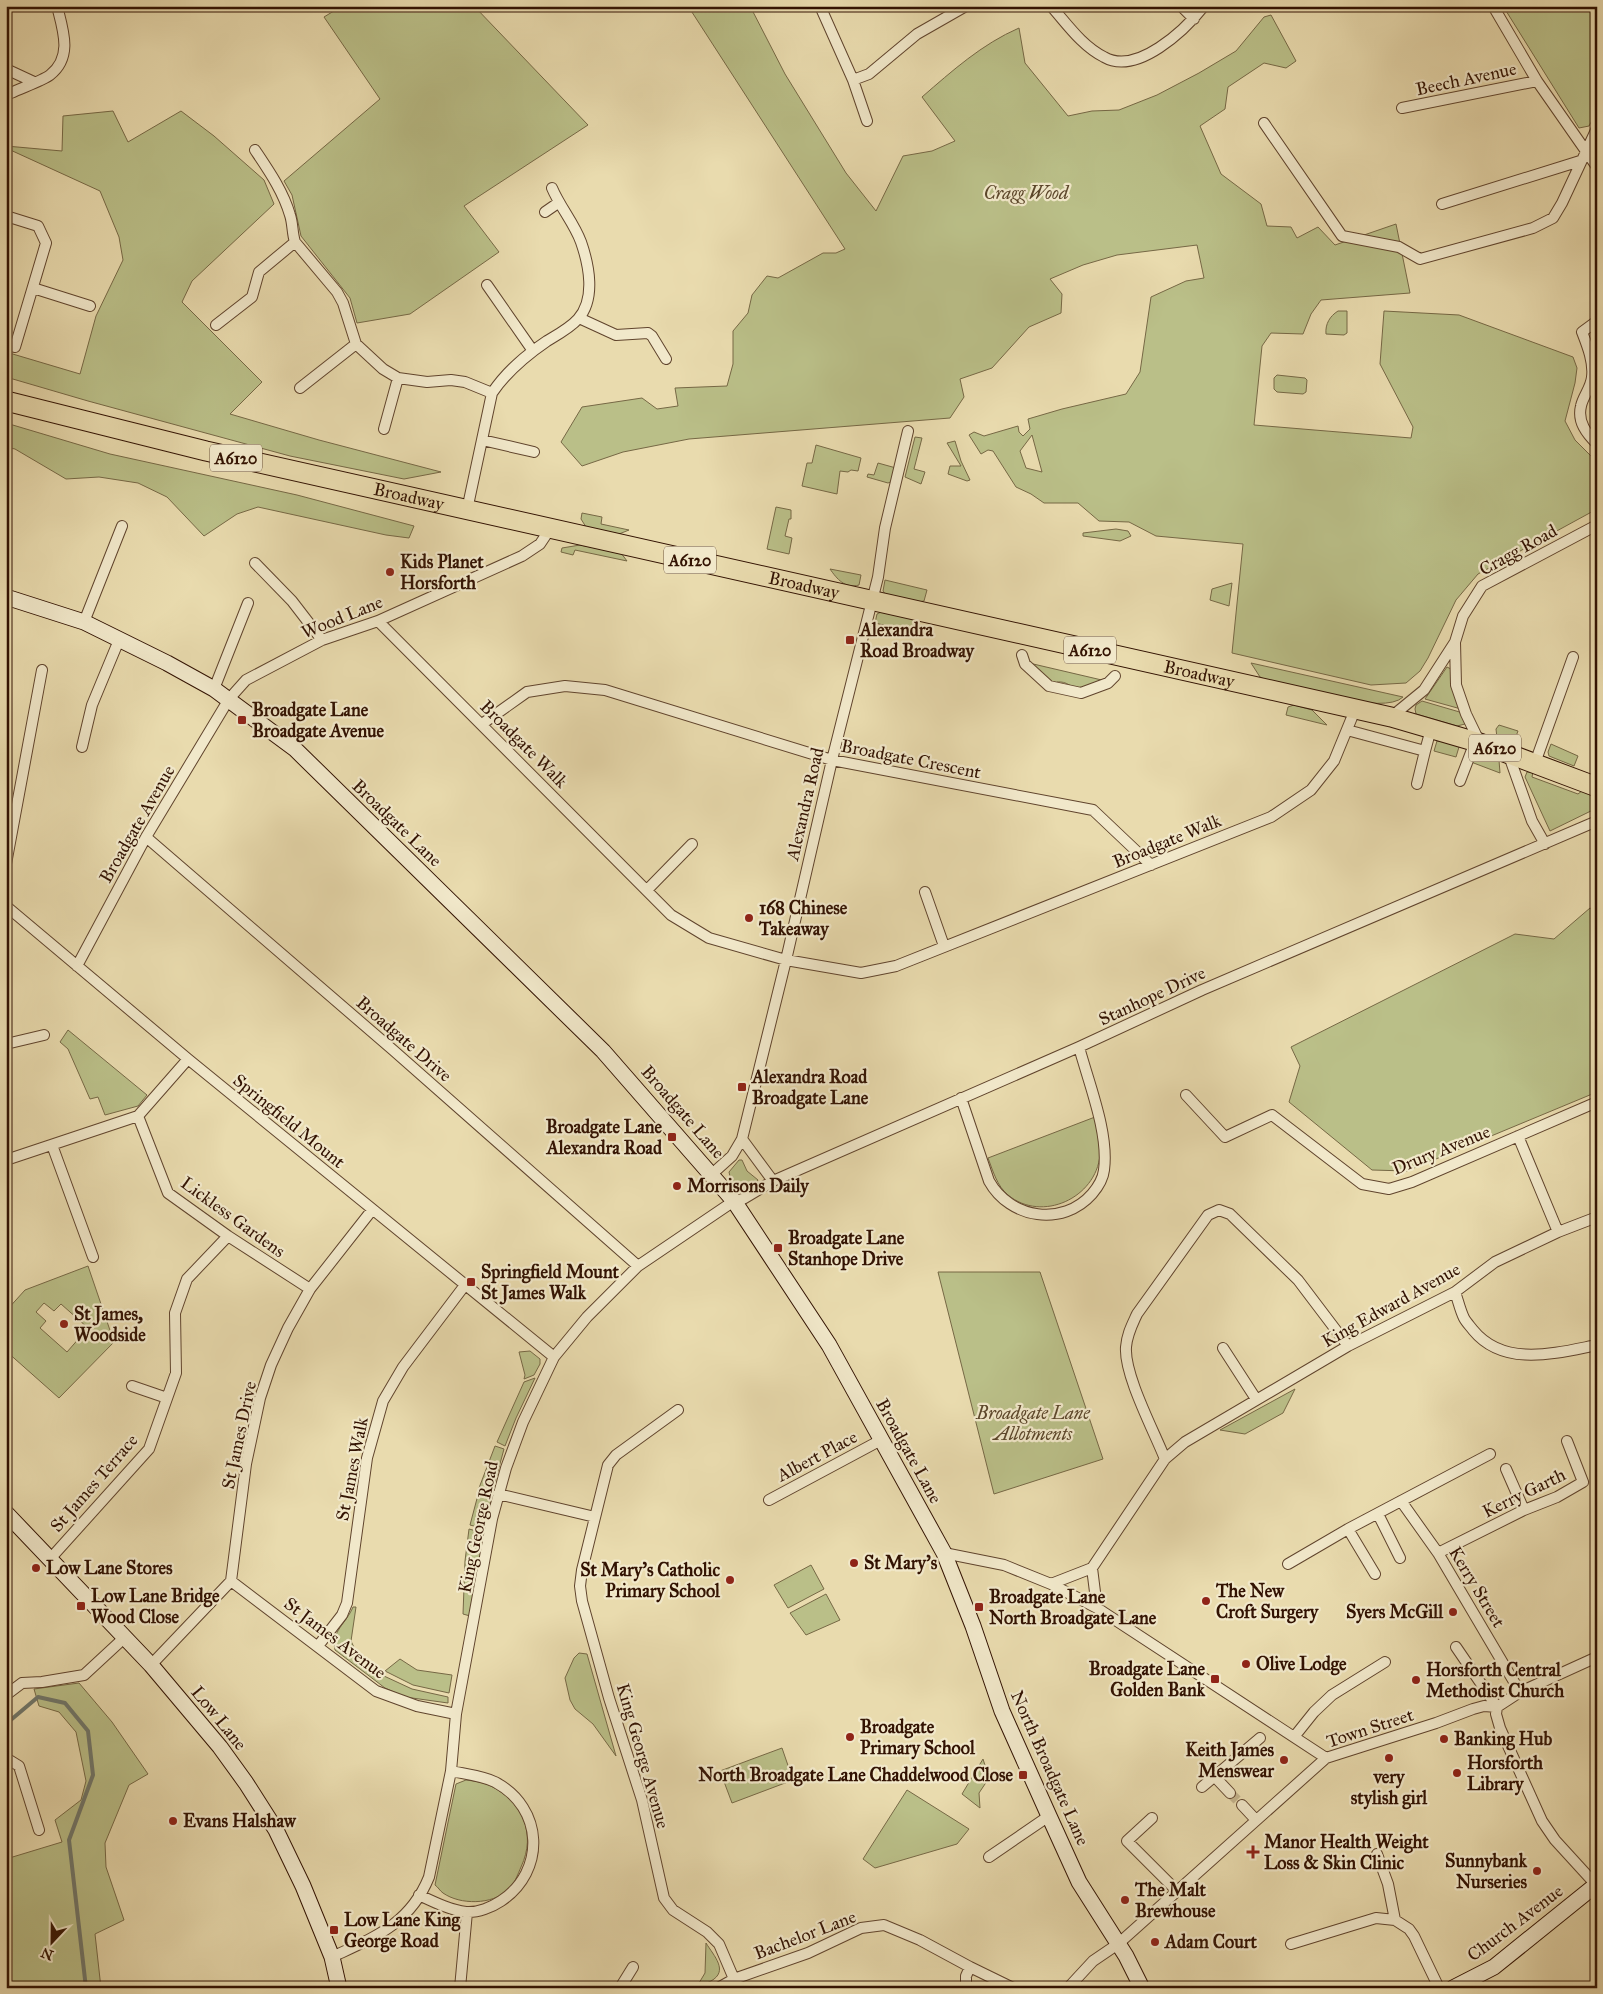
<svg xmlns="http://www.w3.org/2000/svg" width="1603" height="1994" font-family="'IM FELL Great Primer',serif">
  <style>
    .green { fill: #babf88; stroke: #766845; fill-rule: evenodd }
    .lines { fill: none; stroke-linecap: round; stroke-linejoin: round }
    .stream { stroke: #70776b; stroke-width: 4 }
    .street-tunnel { stroke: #c4b38c; stroke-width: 10; stroke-dasharray: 10 5; stroke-linecap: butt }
    .street-casing { stroke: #60442d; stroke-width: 12 }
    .secondary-casing { stroke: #321202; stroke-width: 17 }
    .highway-casing { stroke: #321202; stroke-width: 21 }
    .street { stroke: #f1e8ca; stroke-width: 10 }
    .secondary { stroke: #f1e8ca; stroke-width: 15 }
    .highway { stroke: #e9dbae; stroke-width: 19 }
    .poi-dot { fill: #8f2418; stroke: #f1e8ca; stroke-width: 2 }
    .labels { text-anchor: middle; stroke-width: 4.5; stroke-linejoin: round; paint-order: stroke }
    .shield { fill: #f1e8ca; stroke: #6b523e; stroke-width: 1 }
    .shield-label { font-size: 16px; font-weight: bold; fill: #321202 }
    .street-label { font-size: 18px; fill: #321202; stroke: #f1e8ca }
    .park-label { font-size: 18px; font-style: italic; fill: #5b462a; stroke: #f1e8ca }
    .poi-label { font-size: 18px; font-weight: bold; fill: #321202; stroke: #f1e8ca; text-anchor: start }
  </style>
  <rect width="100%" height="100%" fill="#e9dbae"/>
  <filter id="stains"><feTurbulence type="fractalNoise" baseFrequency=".004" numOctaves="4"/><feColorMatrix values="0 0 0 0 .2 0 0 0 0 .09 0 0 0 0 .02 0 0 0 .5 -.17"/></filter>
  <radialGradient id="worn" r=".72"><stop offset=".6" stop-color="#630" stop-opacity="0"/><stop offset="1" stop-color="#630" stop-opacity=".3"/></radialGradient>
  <!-- green -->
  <path class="green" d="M342,6H474L588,125L464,206L499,252L410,314L357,323L350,298L301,236L292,195L284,181L380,99L324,17Z
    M688,6H750L785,74L846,173L876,211L903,156L932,151L955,141L922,97C952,71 982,44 1019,28L1025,63L1068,116L1092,111L1119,110L1157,95L1199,73L1236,51L1264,17L1271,15L1296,61L1286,68L1264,63L1228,87L1225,109L1200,126L1221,174L1261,204L1267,226L1291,227L1297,238L1318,227L1335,245L1396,224L1410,293L1321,300L1311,314L1303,334L1271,333L1262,346L1254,425L1411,438L1413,427L1380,364L1384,311L1459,315L1573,357L1577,368L1575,383L1565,421L1575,440L1597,462V509L1478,574L1456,600L1428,658L1420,671L1406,683L1371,685L1232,653L1243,544L1156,536L1129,522L1099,521L1078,503H1044L1031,494L1016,487L993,451L988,450L981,454L969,435L974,432L984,436L1018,426L1019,432L1023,436L1030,429L1028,419L1062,409L1126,394L1140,372L1151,297L1186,281L1204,278L1197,245L1117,255L1083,265L1050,279L1062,294L1061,313L1029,327L992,368L960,379L964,397L950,418L689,439L623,452L582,466L561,442L582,407L642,398L657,409L678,406L675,388L727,386L733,364V331L748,313L752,295L767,276L778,278L823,253H836L845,249ZM1032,435L1042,472L1026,468L1020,451Z
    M1503,6L1597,7V111L1589,126L1579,128Z
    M113,111L128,142L181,111L214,136L264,180L274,204L192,281L182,302L262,382L230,414L319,440L441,472L404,479L290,456L88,401L6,377V352L80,374L96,316L123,260L119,237L100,191L6,148V146L62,151L63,116Z
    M1338,311H1347V333L1344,335L1326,334C1325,324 1330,316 1338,311Z
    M1277,375L1305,378L1307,380L1306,392L1303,394L1277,392L1274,389V378Z
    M6,423L110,454L297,495L414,526L409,538L386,535L258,507L237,514L204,536L167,497L138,483L99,477L66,479L15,449L6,447Z
    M915,437L922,438L914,469L925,472L921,484L905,477Z
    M955,441L961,461L970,480L967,481L948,474L950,466H961L947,443Z
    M816,445L861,458L858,471L851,470L848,472L840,471L837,494L802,486L807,463H812Z
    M878,463L896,468L893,481L888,483L867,477L868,474L874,475Z
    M776,507L791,510V519H789L785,536L792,538L789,554L767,549Z
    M582,513L602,517L601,524L629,530L619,534L586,527L581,519Z
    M1116,529L1128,531L1131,536L1120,541L1083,536V533Z
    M580,545L621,553L627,561L575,550L573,555L561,552L562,548Z
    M830,569L861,575L859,585C845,589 837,579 830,569Z
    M885,580L927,590L924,601L918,602L886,595L883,591Z
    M1232,583L1229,606L1210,600L1212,589Z
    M881,612L912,619L922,627L915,625L913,632L875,623L877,614Z
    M1029,663L1106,681L1079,691C1071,687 1067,681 1057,682L1055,685Z
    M1251,663L1403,697C1384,716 1292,687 1266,680L1260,677Z
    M1447,667L1451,669L1461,709L1425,699Z
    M1422,701L1463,713L1465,724L1457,726L1416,714L1415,709L1416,705Z
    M1294,705L1312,710L1327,725L1286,715L1288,707Z
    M1499,725L1518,731L1513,744L1497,738L1496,729Z
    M1437,741L1452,743L1459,747L1456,757L1434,751Z
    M1551,744L1578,756L1574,766L1549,756L1548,752Z
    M1476,752H1478L1499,760L1500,773L1471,762Z
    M1527,772H1533L1532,777L1578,794L1583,790L1597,796V808L1550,831L1525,777Z
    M1590,908L1597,912V1092L1407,1171L1372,1170L1289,1102L1300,1066L1291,1047L1515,934L1554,939Z
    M68,1030L147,1095L138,1106L105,1115L98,1097L90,1099L68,1049L60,1042Z
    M1095,1117C1097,1129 1101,1142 1100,1155C1096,1198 1042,1223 1008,1195C997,1186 993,1171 988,1158Z
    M739,1160H742L747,1171L758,1180L756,1183L742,1189C734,1185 731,1182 729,1172Z
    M88,1266L114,1342L59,1398L6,1351V1311L25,1290ZM44,1303L54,1311L61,1304L88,1328L67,1352L40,1328L46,1321L36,1312Z
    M938,1272H1040L1103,1459L994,1494Z
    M530,1351L540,1359V1364L534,1375L524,1379L525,1375L519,1352Z
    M535,1378L516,1418L505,1446L497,1442L524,1382Z
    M1295,1389L1283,1413L1245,1434L1220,1430Z
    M495,1446L504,1449L492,1493L479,1488Z
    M479,1491L492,1495L485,1529L470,1525Z
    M469,1529L484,1533L470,1616L463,1614L465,1561Z
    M811,1565L824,1589L788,1608L774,1585Z
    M826,1594L840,1620L806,1635L790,1613Z
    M353,1607H356L351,1641L358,1656L384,1676L412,1689L448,1697V1703L405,1697L385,1688L335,1650C331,1631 346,1624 353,1607Z
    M579,1653L587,1654L616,1756L593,1724L575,1709L570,1700L565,1678L574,1658Z
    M400,1659L417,1670L452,1675L449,1693L413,1685L385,1671Z
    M79,1683L112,1722L148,1774L129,1785L105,1843L106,1867L124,1920L95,1934L101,1988H6V1859L62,1842L55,1820L81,1800L86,1781L76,1732L59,1712L39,1706L34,1689Z
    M782,1748L793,1780L732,1803L720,1771Z
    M983,1759L989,1778L979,1793L980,1808L962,1794Z
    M466,1780C474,1781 482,1782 489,1785C522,1801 537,1833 521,1867C518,1874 514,1885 508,1890C492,1905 460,1905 443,1893C440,1891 438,1887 435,1885L456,1784Z
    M907,1790L969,1829L957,1844L875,1868L863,1859Z
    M706,1943C714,1956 729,1971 711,1981C706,1983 701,1986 696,1988L705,1973Z"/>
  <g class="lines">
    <!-- stream -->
    <path class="stream" d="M6,1724L38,1697L65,1703L88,1731L93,1775L69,1840L86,1988"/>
    <!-- street-tunnel -->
    <path class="street-tunnel" d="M1230,1793L1242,1805"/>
    <!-- street casing -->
    <g class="street-casing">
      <path id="street" d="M820,6L853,80L867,121
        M1051,6C1067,24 1082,46 1104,57C1137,76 1185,30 1204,6
        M1181,6L1194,19
        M1493,6L1537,81L1597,167
        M6,69L34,82
        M853,80L869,74L917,34L966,6
        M6,94L11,93C21,88 42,81 50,75C73,57 63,30 57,6
        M1402,108L1537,81
        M1264,123L1342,236L1399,247L1420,259L1533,228L1553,218L1562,203L1597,128
        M255,150C269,171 283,191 290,215C293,224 292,233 295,242
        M1442,204L1580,161
        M545,212L558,203
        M6,216L38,226L46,243L15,347L6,344
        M487,285L533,351
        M33,288L90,306
        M579,318L616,335L648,333L652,336L666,359
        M1597,321L1582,332C1587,345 1594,362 1592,377C1591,388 1583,396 1581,406C1577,422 1587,434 1597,444
        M216,325L252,297L259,272L295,242L337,292L343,303L356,344L383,369L398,378L427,382L451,380L465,382L492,393
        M300,388L356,344
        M384,429L398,378
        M482,440L534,452
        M467,510L492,393C507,371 525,356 547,341C557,335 570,328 578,319C596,299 589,265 581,242C574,223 560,207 552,188
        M255,563L292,601L322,640
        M378,621L671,915L709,938L786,960L861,973L896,966L1271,817L1311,790L1334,761L1355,710
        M84,622L122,526
        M1022,655L1025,664L1049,686L1081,693L1108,683L1115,676
        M214,689L248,603
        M1391,717L1424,690L1455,642
        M482,724L527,692L565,686L605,690L832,760L1093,810L1151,865
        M1347,730L1425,751L1417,784
        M1480,743L1466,714L1456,685L1455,642L1463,616L1482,586L1597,525
        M82,747L92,705L119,640
        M1425,751L1431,729
        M1508,753L1532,821L1545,844
        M1535,763L1573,657
        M1460,781L1475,742
        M146,837L393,1050L638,1266
        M6,864L42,670
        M647,890L692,844
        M925,892L944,946
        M6,906L188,1059L554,1357
        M77,966L146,837L229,699L246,680L322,640L378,621L522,556L540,544L550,529
        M6,1044L44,1035
        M188,1059L138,1116L168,1193L228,1236L310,1289
        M1186,1095L1225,1137L1272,1115L1362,1184L1389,1189L1412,1182L1597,1102
        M961,1098L989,1181C1010,1219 1063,1227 1092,1194C1098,1187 1103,1179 1104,1170C1109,1133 1089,1084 1079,1047
        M1518,1136L1558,1232
        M742,1139L773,1181
        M52,1145L93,1257
        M6,1160L138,1116
        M712,1174L732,1156L742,1139L786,960L832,760L878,577L885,528L908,431
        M1455,1292C1458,1300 1460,1310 1464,1318C1466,1322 1470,1326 1473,1330C1504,1368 1556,1353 1597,1345
        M1223,1348L1256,1399
        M132,1386L167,1398
        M678,1410L616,1455L608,1465L582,1570L580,1586L582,1601L609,1698L642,1800L664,1898L673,1910L707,1932L719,1944L734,1979
        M1165,1459C1154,1431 1124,1375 1126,1347C1127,1334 1132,1325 1137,1314L1208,1215L1219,1210L1230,1214L1298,1280L1348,1346
        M1506,1469L1524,1510
        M498,1494L595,1517
        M769,1500L881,1440
        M1401,1501L1438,1553L1520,1692
        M1378,1514L1400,1558
        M1348,1529L1375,1574
        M944,1553L1004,1565L1051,1584L1097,1608L1326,1758
        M1438,1553L1524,1510L1557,1497L1583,1482L1567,1441
        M50,1559L149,1449L176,1373L175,1313L187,1279L228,1236
        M1288,1564L1348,1529L1490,1454
        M1092,1568L1097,1608
        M231,1581L376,1691L417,1706L456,1714
        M1051,1584L1092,1568L1165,1459L1185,1442L1348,1346L1455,1292L1495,1262L1558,1232L1597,1217
        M318,1646L342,1615L347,1603L367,1458L383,1401L403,1367L465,1285
        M1456,1647L1497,1707
        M151,1665L231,1581L246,1464L260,1398L271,1365L288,1328L310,1289L372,1210
        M6,1695L22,1683L42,1682L84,1675L124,1638
        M1497,1707L1496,1714L1500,1728L1542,1821L1555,1840L1597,1886
        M1294,1737L1314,1712L1332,1695L1385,1662
        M6,1758L19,1766L39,1830
        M1214,1776L1230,1793
        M1202,1787L1260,1738
        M1242,1805L1256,1820
        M1152,1818L1127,1841L1177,1891
        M1377,1854L1388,1884L1395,1920
        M989,1857L1049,1816
        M419,1895C434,1902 450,1910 466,1912C478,1913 492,1907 501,1901C546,1871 544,1808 495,1782C483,1776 465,1774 451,1771
        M1291,1944L1376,1918L1395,1920L1409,1929L1414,1936L1439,1988
        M332,1957C375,1937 410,1924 429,1877L451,1771L456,1714L492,1519L506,1468L523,1422L554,1357L587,1317L638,1266L734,1201L743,1199L773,1181L1079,1047L1202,990L1597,821
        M460,1988L467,1912
        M620,1988L633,1967
        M718,1988L734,1979L808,1953L861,1928L884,1925L920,1940L970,1967L1013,1988
        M966,1988V1976L970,1967
        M1068,1988L1093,1961L1118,1944L1326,1758L1436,1723L1473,1709L1484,1706L1497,1707L1520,1692L1597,1657"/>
    </g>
    <!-- secondary casing -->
    <g class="secondary-casing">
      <path id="secondary" d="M6,597L84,622L167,663L214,689L295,749L603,1051L734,1201L829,1345L944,1553L973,1626L1002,1711L1049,1816L1079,1882L1126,1956L1142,1988
        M6,1513L151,1665L220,1747L246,1783L276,1830L303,1886L332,1957L339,1988
        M1453,1988L1494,1967L1597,1884"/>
    </g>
    <!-- highway casing -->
    <g class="highway-casing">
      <g id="highway">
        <path id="s1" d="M6,401L206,451L1391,717L1480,743L1597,787"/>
      </g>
    </g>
    <!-- street -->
    <use href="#street" class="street"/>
    <!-- secondary -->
    <use href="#secondary" class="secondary"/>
    <!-- highway -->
    <use href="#highway" class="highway"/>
  </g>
  <!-- markers -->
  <g class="poi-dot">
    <circle cx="390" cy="572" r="5"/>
    <rect x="845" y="635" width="10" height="10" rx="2.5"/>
    <rect x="237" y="715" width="10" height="10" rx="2.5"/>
    <circle cx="749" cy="918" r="5"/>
    <rect x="737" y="1082" width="10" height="10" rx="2.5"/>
    <rect x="667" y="1132" width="10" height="10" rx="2.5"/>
    <circle cx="677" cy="1186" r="5"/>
    <rect x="773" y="1243" width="10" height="10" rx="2.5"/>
    <rect x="466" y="1277" width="10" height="10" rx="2.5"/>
    <circle cx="64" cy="1324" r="5"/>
    <circle cx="854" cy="1563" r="5"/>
    <circle cx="36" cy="1568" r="5"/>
    <circle cx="730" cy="1580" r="5"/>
    <circle cx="1206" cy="1601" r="5"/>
    <rect x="76" y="1601" width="10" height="10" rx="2.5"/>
    <rect x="974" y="1602" width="10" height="10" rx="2.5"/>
    <circle cx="1453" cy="1612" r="5"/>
    <circle cx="1246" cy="1664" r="5"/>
    <rect x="1210" y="1674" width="10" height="10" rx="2.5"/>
    <circle cx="1416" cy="1680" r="5"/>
    <circle cx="850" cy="1737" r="5"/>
    <circle cx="1444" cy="1739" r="5"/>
    <circle cx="1389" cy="1758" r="5"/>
    <circle cx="1284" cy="1760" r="5"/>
    <circle cx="1457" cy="1773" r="5"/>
    <rect x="1018" y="1770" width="10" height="10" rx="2.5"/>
    <circle cx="173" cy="1821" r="5"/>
    <path d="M1250.5 1844.5h5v5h5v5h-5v5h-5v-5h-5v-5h5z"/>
    <circle cx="1537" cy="1871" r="5"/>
    <circle cx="1125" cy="1900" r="5"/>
    <rect x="329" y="1925" width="10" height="10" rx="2.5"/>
    <circle cx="1155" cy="1942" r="5"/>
  </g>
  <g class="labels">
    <!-- shield labels -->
    <g class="shield">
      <rect x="210" y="444.5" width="52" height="27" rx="4"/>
      <rect x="664" y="546.5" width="52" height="27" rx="4"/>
      <rect x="1064" y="636.5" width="52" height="27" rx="4"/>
      <rect x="1469" y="734.5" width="52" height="27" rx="4"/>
    </g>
    <g class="shield-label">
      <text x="236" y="464">A6120</text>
      <text x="690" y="566">A6120</text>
      <text x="1090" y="656">A6120</text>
      <text x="1495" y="754">A6120</text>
    </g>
    <!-- street labels -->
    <g class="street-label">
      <text transform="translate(1466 79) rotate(-12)" y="6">Beech Avenue</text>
      <text dy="6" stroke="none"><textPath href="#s1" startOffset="414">Broadway</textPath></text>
      <text transform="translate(1518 550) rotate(-29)" y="6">Cragg Road</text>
      <text dy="6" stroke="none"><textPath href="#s1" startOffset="819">Broadway</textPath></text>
      <text transform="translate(342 617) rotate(-22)" y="6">Wood Lane</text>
      <text dy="6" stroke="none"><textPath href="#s1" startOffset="1224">Broadway</textPath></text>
      <text transform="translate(524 744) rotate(45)" y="6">Broadgate Walk</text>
      <text transform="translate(911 759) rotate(11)" y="6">Broadgate Crescent</text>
      <text transform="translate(805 804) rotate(-77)" y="6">Alexandra Road</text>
      <text transform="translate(397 823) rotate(44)" y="6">Broadgate Lane</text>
      <text transform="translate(137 824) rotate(-60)" y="6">Broadgate Avenue</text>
      <text transform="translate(1167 841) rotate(-22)" y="6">Broadgate Walk</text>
      <text transform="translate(1152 996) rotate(-25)" y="6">Stanhope Drive</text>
      <text transform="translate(404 1039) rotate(41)" y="6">Broadgate Drive</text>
      <text transform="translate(683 1112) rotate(49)" y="6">Broadgate Lane</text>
      <text transform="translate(289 1121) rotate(39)" y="6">Springfield Mount</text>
      <text transform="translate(1441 1150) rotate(-22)" y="6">Drury Avenue</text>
      <text transform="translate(233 1217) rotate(36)" y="6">Lickless Gardens</text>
      <text transform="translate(1391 1305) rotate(-29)" y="6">King Edward Avenue</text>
      <text transform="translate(239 1435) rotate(-78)" y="6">St James Drive</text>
      <text transform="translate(909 1451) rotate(61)" y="6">Broadgate Lane</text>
      <text transform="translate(817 1456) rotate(-28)" y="6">Albert Place</text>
      <text transform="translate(352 1469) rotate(-79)" y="6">St James Walk</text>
      <text transform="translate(94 1483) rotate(-49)" y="6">St James Terrace</text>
      <text transform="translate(1524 1493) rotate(-26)" y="6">Kerry Garth</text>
      <text transform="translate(478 1527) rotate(-78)" y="6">King George Road</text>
      <text transform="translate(1477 1587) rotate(59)" y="6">Kerry Street</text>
      <text transform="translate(335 1638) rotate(37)" y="6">St James Avenue</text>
      <text transform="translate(219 1718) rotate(51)" y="6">Low Lane</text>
      <text transform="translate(1370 1728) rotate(-18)" y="6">Town Street</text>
      <text transform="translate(643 1756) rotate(74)" y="6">King George Avenue</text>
      <text transform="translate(1050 1768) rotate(66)" y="6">North Broadgate Lane</text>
      <text transform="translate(1515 1923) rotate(-37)" y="6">Church Avenue</text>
      <text transform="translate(805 1935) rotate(-21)" y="6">Bachelor Lane</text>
    </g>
    <!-- park labels -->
    <g class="park-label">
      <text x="1026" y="199">Cragg Wood</text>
      <text x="1033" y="1419">Broadgate Lane<tspan x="1033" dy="21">Allotments</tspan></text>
    </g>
    <!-- poi labels -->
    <g class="poi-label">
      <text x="400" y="568">Kids Planet<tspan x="400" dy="21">Horsforth</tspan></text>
      <text x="860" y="636">Alexandra<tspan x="860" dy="21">Road Broadway</tspan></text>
      <text x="252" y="716">Broadgate Lane<tspan x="252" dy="21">Broadgate Avenue</tspan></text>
      <text x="759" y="914">168 Chinese<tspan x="759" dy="21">Takeaway</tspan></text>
      <text x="752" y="1083">Alexandra Road<tspan x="752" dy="21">Broadgate Lane</tspan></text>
      <text x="662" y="1133" text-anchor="end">Broadgate Lane<tspan x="662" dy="21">Alexandra Road</tspan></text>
      <text x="687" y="1192">Morrisons Daily</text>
      <text x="788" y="1244">Broadgate Lane<tspan x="788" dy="21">Stanhope Drive</tspan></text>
      <text x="481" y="1278">Springfield Mount<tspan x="481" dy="21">St James Walk</tspan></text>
      <text x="74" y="1320">St James,<tspan x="74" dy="21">Woodside</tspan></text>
      <text x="864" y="1569">St Mary's</text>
      <text x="46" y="1574">Low Lane Stores</text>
      <text x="720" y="1576" text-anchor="end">St Mary's Catholic<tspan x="720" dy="21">Primary School</tspan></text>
      <text x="1216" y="1597">The New<tspan x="1216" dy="21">Croft Surgery</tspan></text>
      <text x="91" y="1602">Low Lane Bridge<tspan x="91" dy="21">Wood Close</tspan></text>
      <text x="989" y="1603">Broadgate Lane<tspan x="989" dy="21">North Broadgate Lane</tspan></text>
      <text x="1443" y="1618" text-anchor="end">Syers McGill</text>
      <text x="1256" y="1670">Olive Lodge</text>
      <text x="1205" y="1675" text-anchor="end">Broadgate Lane<tspan x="1205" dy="21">Golden Bank</tspan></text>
      <text x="1426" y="1676">Horsforth Central<tspan x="1426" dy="21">Methodist Church</tspan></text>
      <text x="860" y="1733">Broadgate<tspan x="860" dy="21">Primary School</tspan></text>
      <text x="1454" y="1745">Banking Hub</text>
      <text x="1274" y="1756" text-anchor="end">Keith James<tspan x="1274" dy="21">Menswear</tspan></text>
      <text x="1467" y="1769">Horsforth<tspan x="1467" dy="21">Library</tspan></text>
      <text x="1013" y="1781" text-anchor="end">North Broadgate Lane Chaddelwood Close</text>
      <text x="1389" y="1783" text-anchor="middle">very<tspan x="1389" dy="21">stylish girl</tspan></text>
      <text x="183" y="1827">Evans Halshaw</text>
      <text x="1264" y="1848">Manor Health Weight<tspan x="1264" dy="21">Loss &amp; Skin Clinic</tspan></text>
      <text x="1527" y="1867" text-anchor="end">Sunnybank<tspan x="1527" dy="21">Nurseries</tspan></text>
      <text x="1135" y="1896">The Malt<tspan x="1135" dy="21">Brewhouse</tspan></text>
      <text x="344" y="1926">Low Lane King<tspan x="344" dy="21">George Road</tspan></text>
      <text x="1165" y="1948">Adam Court</text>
    </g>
  </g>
  <!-- margin -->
  <rect width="1603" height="1994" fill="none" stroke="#e9dbae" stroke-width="25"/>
  <rect x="8" y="8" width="1588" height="1979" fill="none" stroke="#321202" stroke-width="2.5"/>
  <rect x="12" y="12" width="1578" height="1969" fill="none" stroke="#321202"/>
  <!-- north arrow -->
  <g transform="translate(52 1942) rotate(202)" stroke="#f1e8ca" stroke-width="4" paint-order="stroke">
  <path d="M0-4L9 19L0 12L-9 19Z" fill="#321202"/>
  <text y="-8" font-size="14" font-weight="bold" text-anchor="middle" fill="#321202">N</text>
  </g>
  <rect width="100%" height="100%" filter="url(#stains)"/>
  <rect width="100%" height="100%" fill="url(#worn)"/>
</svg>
